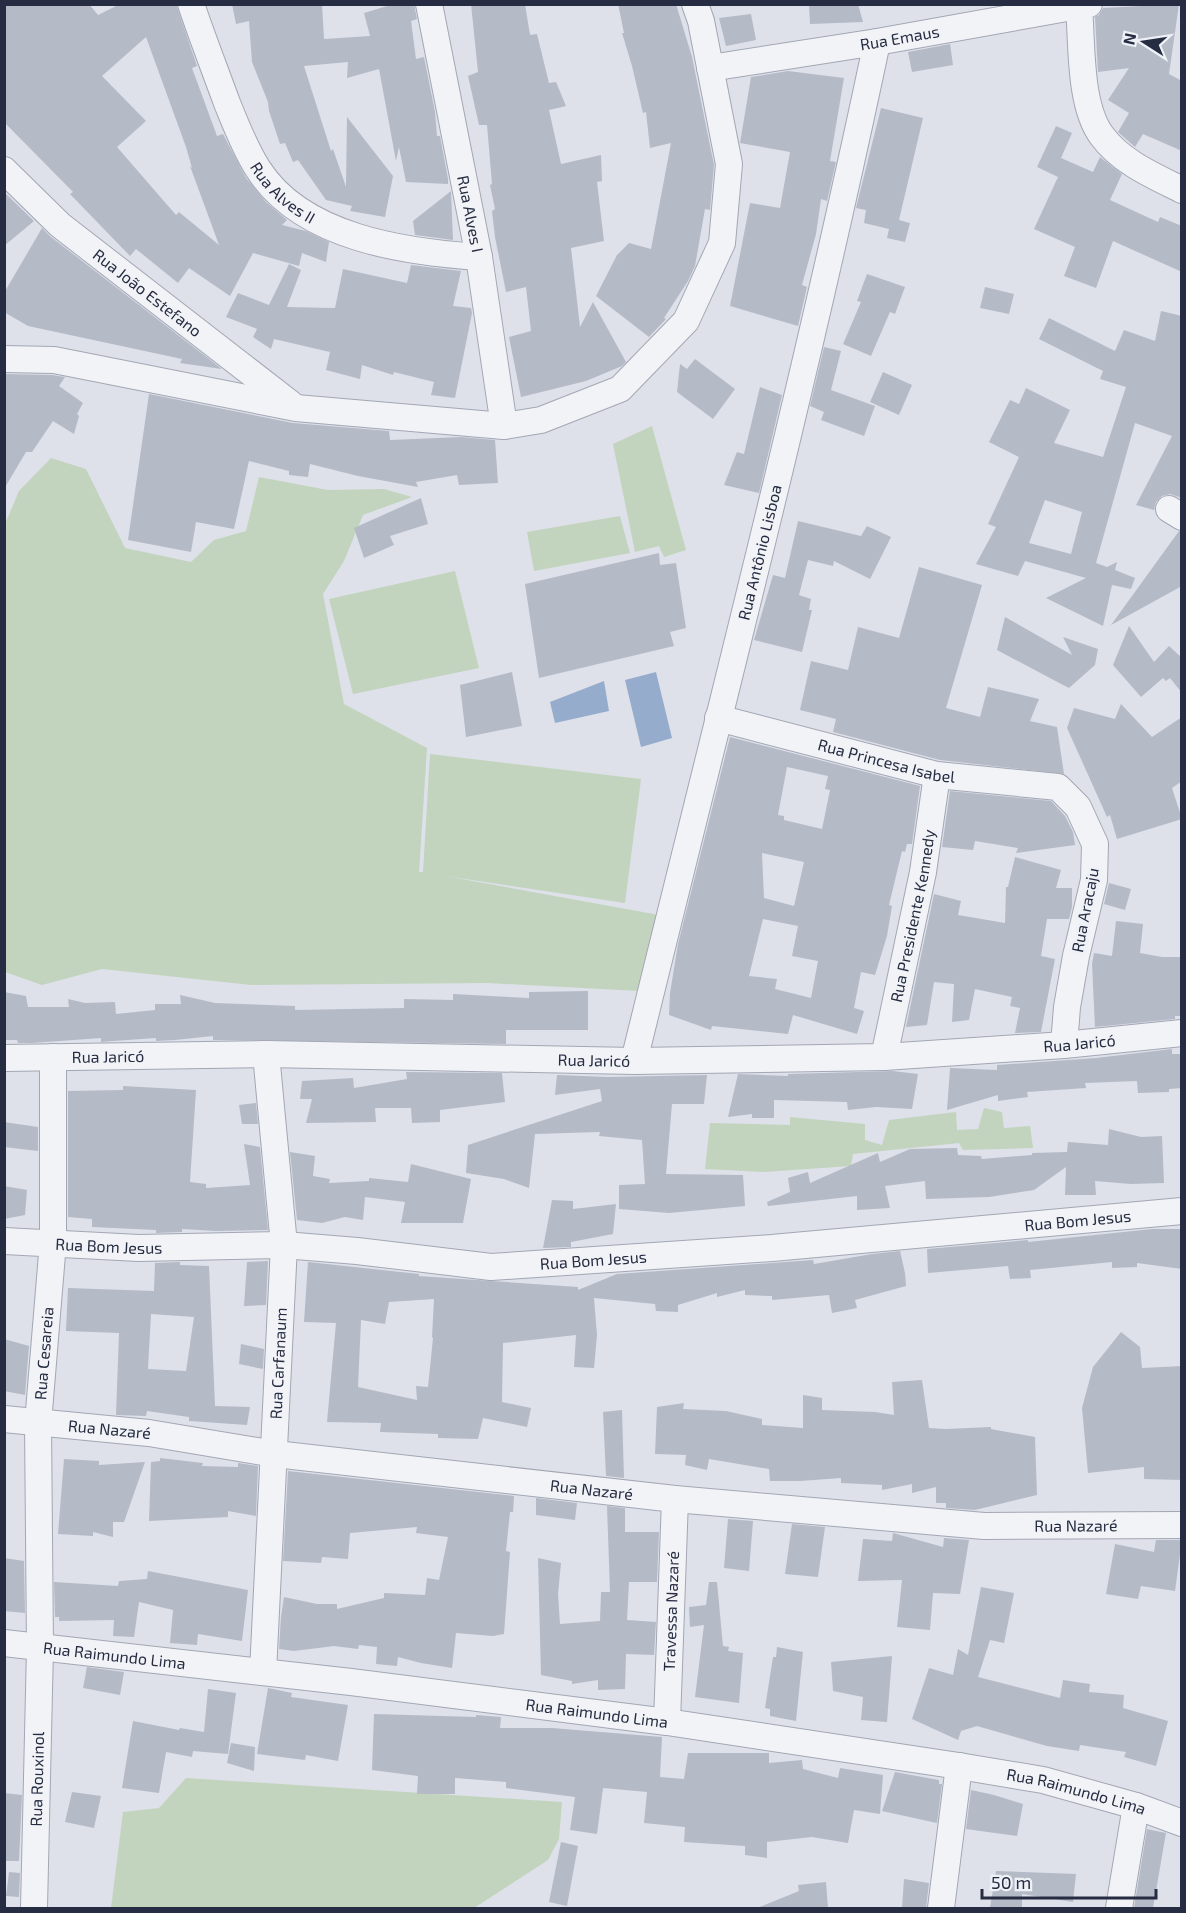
<svg xmlns="http://www.w3.org/2000/svg" width="1186" height="1913" font-family="'Exo 2',sans-serif">
  <style>
    .green { fill: #c2d4be }
    .water { fill: #95accd }
    .building { fill: #b5bac7; fill-rule: evenodd }
    .lines { fill: none; stroke-linecap: round; stroke-linejoin: round }
    .minor-casing { stroke: #a3a7b4; stroke-width: 28 }
    .minor { stroke: #f1f3f7; stroke-width: 26 }
    .labels { text-anchor: middle; stroke-width: 6; stroke-linejoin: round; paint-order: stroke }
    .street-label { font-size: 16px; fill: #262d42; stroke: #eef1f6 }
  </style>
  <rect width="100%" height="100%" fill="#dee1e9"/>
  <!-- green -->
  <path class="green" d="M652,426L686,550L664,557L659,546L635,552L613,444Z
    M51,458L86,469L125,548L191,562L214,540L246,531L259,477L328,490L384,489L412,497L363,515L344,561L323,594L344,704L427,748L419,872H423L430,754L641,779L625,903L445,876L659,915L639,991L487,983L251,985L102,969L42,985L5,972V524L19,491Z
    M620,516L630,553L534,571L527,532Z
    M455,571L479,668L353,694L329,599Z
    M984,1108L1002,1112L1004,1128L1030,1126L1033,1148L963,1150L959,1143L853,1154L851,1166L764,1172L705,1169L710,1123L790,1125V1117L865,1124V1140L882,1145L889,1120L956,1112L957,1130L978,1129Z
    M186,1778L562,1802L559,1839L548,1860L474,1908H111L123,1812L159,1808Z"/>
  <!-- water -->
  <path class="water" d="M656,672L672,738L641,747L625,680Z
    M604,681L609,711L555,723L550,702Z"/>
  <!-- building -->
  <path class="building" d="M4,4H89L98,15L120,4H176L197,66L192,68L217,136L223,134L246,178L266,202L287,220L282,225L306,231L329,242L326,262L302,253L299,266L253,253L230,296L189,268L178,283L136,249L130,256L70,194L73,192L4,122ZM146,37L186,147L192,168L190,166L219,245L179,212L176,215L117,147L146,121L102,76Z
    M232,4H322L324,39L370,36L364,13L394,4H414L417,19L411,21L416,59L424,57L435,112L437,136H440L448,179V184L406,182L399,147L396,161L379,69L347,78L348,62L304,66L331,151L333,149L346,187L347,117L393,176L385,217L350,211L352,206L326,200L298,160L293,162L285,143L280,144L269,111L268,102L252,62L249,21L236,24Z
    M471,4H525L530,35L537,34L549,83L556,82L566,106L549,110L561,164L601,155L602,181L597,182L604,241L571,248L580,327L593,302L626,362L622,366L586,381L521,397L509,337L531,331L526,287L506,292L495,237L492,211L495,209L490,185L492,184L487,125H479L468,76L478,72Z
    M618,4H676L692,57L714,165L710,210L705,209L695,266L688,281L664,318L666,319L649,337L596,296L617,255L629,243L651,249L671,143L650,148L646,112L643,113L632,66L622,33H624Z
    M809,4H858L863,22L810,24Z
    M1179,4L1169,74L1182,81V151L1143,134L1135,147L1118,132L1129,113L1108,100L1129,68L1098,72L1095,17L1099,15L1103,8Z
    M751,14L756,40L726,46L719,18Z
    M950,44L953,65L912,72L908,52Z
    M788,71L844,78L830,161L836,162L827,201L821,199L816,234L802,285L807,287L798,326L730,306L750,203L780,208L790,152L740,143L751,77Z
    M881,108L923,118L899,220L910,223L905,242L887,238L889,229L864,223L866,210L856,208Z
    M1056,126L1072,133L1061,158L1093,172L1100,157L1122,174L1110,200L1158,222L1160,217L1182,226V272L1113,241L1096,288L1064,276L1075,247L1034,229L1058,177L1037,167Z
    M451,191L453,240L415,235L413,221Z
    M4,192L34,221L4,246Z
    M42,228L51,237L222,369L180,363L182,359L28,326L4,312V293Z
    M289,264L301,270L287,307L335,308L343,269L407,283L411,265L461,271L453,306L471,308L472,313L455,398L431,395L434,382L394,372L393,375L362,365L360,379L326,370L330,352L274,339L271,349L253,337L257,329L226,317L238,293L269,305Z
    M867,274L905,287L895,314L890,312L871,356L843,344L861,302L857,301Z
    M985,287L1014,294L1009,314L980,308Z
    M1161,311L1182,316V498L1170,494L1162,496L1156,502L1154,510L1136,505L1172,436L1135,423L1096,563L1107,567L1117,562L1115,570L1135,578L1131,589L1112,585L1103,626L1046,598L1086,578L1025,561L1018,576L976,564L996,527L988,524L1019,457L989,442L1010,400L1019,404L1026,388L1070,410L1054,443L1103,457L1126,387L1100,379L1103,371L1039,339L1049,318L1115,351L1124,330L1155,341ZM1045,500L1082,512L1071,554L1029,543Z
    M824,347L841,351L831,390L875,406L864,436L821,420L824,412L810,406Z
    M695,359L735,389L713,419L677,392L680,364L687,369Z
    M883,372L912,385L899,415L870,402Z
    M6,374L52,375L65,377L59,386L83,403L77,414L79,416L74,434L53,421L32,452H26L4,489V376Z
    M760,387L782,395L759,493L724,485L737,452L744,454Z
    M149,394L293,423L389,431L390,440L461,437L495,440L498,483L459,485L457,475L416,482L418,487L358,476L310,464L308,477L289,475V471L249,461L234,529L196,522L191,552L128,540Z
    M421,498L428,524L390,536L394,545L364,558L354,528Z
    M798,521L861,536L867,526L891,537L870,579L834,561L833,566L808,560L799,595L811,599L809,610H812L802,652L754,640L773,575L785,578Z
    M1179,531L1182,532V586L1111,625Z
    M659,553L660,565L676,563L686,628L670,632L674,646L539,678L525,584Z
    M919,567L982,585L946,708L980,717L988,687L1039,699L1030,721L1057,727L1064,774L940,760L833,732L836,719L800,710L811,661L848,670L858,627L899,638Z
    M1005,617L1072,655L1063,637L1098,649L1095,665L1069,688L1063,685L997,650Z
    M1129,626L1154,662L1169,646L1182,658V693L1170,678L1166,681L1163,678L1141,697L1113,665Z
    M512,672L522,726L466,737L460,685Z
    M1121,704L1152,737L1182,717V781L1172,788L1182,819L1117,839L1110,815L1107,817L1067,728L1074,708L1115,719Z
    M730,737L920,786L912,844H907L905,852L902,851L889,905L892,906L887,936L875,975L861,972L854,1008L864,1011L857,1034L793,1015L788,1034L712,1026L711,1030L669,1015L670,993L678,944ZM787,767L828,776L825,789L830,790L822,829L784,820V816L778,815ZM762,853L804,862L794,906L764,898ZM763,919L798,926L792,956L818,961L811,998L775,989L777,979L749,976Z
    M950,791L1051,801L1065,816L1073,832L1075,845L1016,853L1018,848L975,841L973,850L942,847Z
    M1015,857L1061,870L1056,888H1072V907L1069,919H1047L1041,956L1055,959L1041,1032L1015,1033L1020,1008L1010,1006L1012,997L975,989L969,1020L952,1022L954,984L934,982L927,1025L906,1027L934,894L961,901L958,915L1005,923L1006,887H1008Z
    M1109,883L1131,889L1125,910L1104,904Z
    M1116,921L1143,924L1140,953L1162,957H1182V1016H1175V1019L1095,1027L1092,964L1094,953L1112,956Z
    M588,991V1030H506V1044L213,1040V1036L175,1040L156,1041V1038L113,1041L101,1042V1038L32,1043H18L17,1040H4V992L26,996L28,1007H69L68,999L85,1003L115,1002L116,1014L155,1010V1004H181L180,995L215,1003L295,1006V1010L404,1008V999L453,1000V994L529,998V992Z
    M1172,1049V1054H1182V1088L1169,1089V1092L1138,1093L1137,1081L1085,1083L1086,1088L1027,1092L1028,1097L998,1101V1095L947,1110L950,1068L997,1070V1065L1096,1058Z
    M893,1071L918,1074L912,1109L876,1107L848,1110L847,1102L774,1100V1118H752V1114L728,1117L738,1074L788,1076V1074Z
    M406,1072L502,1073L505,1102L440,1110V1122L412,1123L411,1108H375L376,1122L306,1123L312,1099H300L302,1081L353,1078L354,1088L407,1079Z
    M557,1075L608,1077L707,1075L704,1104H672L666,1174L743,1175L745,1206L669,1213L619,1209V1185L645,1184L642,1140L599,1136L600,1132L535,1134L529,1188L504,1179L466,1173L468,1145L602,1101L600,1089L555,1095Z
    M123,1086L196,1090L190,1182L206,1184V1188L250,1185L244,1144L260,1147L268,1230L216,1231L182,1229V1232L156,1233V1230L92,1227V1219L68,1217V1091L123,1090Z
    M256,1103L258,1124H242L239,1105Z
    M4,1122L38,1127V1151L4,1147Z
    M1109,1129L1141,1137L1162,1136L1164,1183L1131,1184L1095,1181L1096,1195H1065L1066,1167L1034,1190L989,1197L926,1199L925,1181L885,1186L890,1208L857,1210V1196L768,1206L767,1202L790,1192L788,1178L808,1172L810,1183L878,1153L880,1162L910,1149L957,1148L958,1155L981,1156L982,1159L1032,1155V1153L1067,1152L1068,1142L1108,1145Z
    M290,1152L315,1156L313,1176L330,1179L329,1183L369,1181V1178L408,1182L411,1164L471,1179L463,1223H401L405,1202L365,1197L363,1220L345,1217L322,1223L297,1220Z
    M4,1186L27,1190L25,1215L4,1219Z
    M552,1200L573,1201V1209L616,1204L613,1234L571,1242V1247L543,1248Z
    M1152,1229H1182V1269L1137,1263V1267L1112,1268V1262L1030,1270L1031,1278L1010,1279L1008,1266L928,1273L927,1249L1028,1240V1242Z
    M900,1251L905,1273L906,1286L855,1300L857,1308L832,1313L829,1295L772,1300V1296L745,1295V1290L717,1297V1293L678,1305V1312L656,1311L655,1304L594,1298L597,1335L594,1368L574,1367L576,1335L503,1343L502,1402L531,1408L527,1427L483,1418L478,1439L438,1438V1434L380,1432L381,1423L327,1422L336,1323L304,1322L308,1262L419,1274V1276L578,1287V1290L617,1274L813,1260L814,1264L872,1254ZM434,1299L432,1337L433,1338L428,1387L416,1386L417,1400L358,1387L361,1320L385,1324L389,1302Z
    M268,1261L266,1305L244,1306L247,1262Z
    M180,1262V1265L209,1266L215,1406L250,1407L247,1425L189,1421V1417L147,1411L146,1416L116,1415L119,1333L66,1331L68,1288L154,1291L155,1263ZM151,1314L194,1317L186,1371L148,1369Z
    M1121,1332L1140,1347L1142,1368L1182,1366V1480L1144,1479V1467L1088,1473L1082,1408L1093,1367Z
    M4,1339L29,1346L25,1395L4,1391Z
    M241,1344L264,1349L263,1369L239,1364Z
    M922,1380L929,1428L946,1429L991,1427V1429L1035,1437L1037,1495L975,1510L946,1508V1503H936V1487L912,1493V1484L882,1490V1485L841,1483V1478L800,1481H770L769,1469L709,1459L707,1470L685,1465L686,1455L655,1454L657,1407L684,1403L683,1409L726,1411L762,1419V1425L803,1428V1395L822,1398V1410L875,1412L894,1415L892,1382Z
    M622,1410L624,1478L606,1476L603,1412Z
    M160,1458L203,1463L202,1466L238,1467V1463L258,1466L256,1516L228,1511V1517L149,1521L151,1462L160,1461Z
    M64,1459L99,1461V1465L145,1462L124,1522H113V1537L93,1532V1536L58,1534Z
    M288,1471L514,1496L513,1512H510L506,1551L510,1552L504,1634L493,1636L456,1633L452,1668L421,1663L398,1657L397,1666L376,1664L377,1647L359,1645L358,1649L334,1646L294,1651L279,1649L281,1617L284,1597L317,1604H337V1609L384,1598V1593L425,1595L427,1578L439,1580L448,1537L416,1533L417,1527L350,1533L348,1559L322,1557L321,1563L283,1561Z
    M536,1498L577,1503L575,1520L536,1515Z
    M607,1506L625,1508V1532H659L657,1582H629L627,1620L656,1622L654,1655L626,1654L625,1689L598,1690V1680L572,1684V1681L541,1675L538,1558L561,1563L558,1594L560,1624L600,1621L601,1592H610Z
    M728,1519L753,1521L749,1571L724,1568Z
    M792,1524L825,1527L818,1577L785,1574Z
    M893,1533L943,1547L944,1538L969,1540L960,1594L933,1593L930,1630L897,1627L902,1580L858,1581L863,1539L892,1541Z
    M1156,1540H1182L1175,1591L1141,1586L1138,1599L1106,1594L1115,1544L1154,1552Z
    M4,1558L24,1561L25,1613L4,1611Z
    M148,1571L248,1590L242,1641L198,1634L197,1645L170,1643L173,1610L139,1602L134,1637L113,1636L114,1620L59,1621V1617H55L54,1582L118,1586L119,1581L147,1579Z
    M709,1582H717L723,1646L729,1647L728,1651L743,1653L739,1703L695,1697L704,1625L690,1627L689,1607L706,1605Z
    M981,1587L1014,1593L1004,1643L990,1640L978,1677L1060,1698L1063,1680L1090,1684L1089,1692L1124,1695L1123,1708L1168,1721L1156,1766L1124,1757L1126,1752L1080,1745L1079,1751L1047,1746L977,1726L961,1731L958,1740L912,1719L929,1668L953,1675L958,1649L968,1655Z
    M777,1647L803,1652L796,1721L770,1716V1709L765,1708L773,1657H776Z
    M892,1656L887,1722L861,1720L863,1697L833,1691L831,1662Z
    M87,1667L124,1672L120,1695L83,1688Z
    M268,1688L292,1693L291,1697L348,1705L338,1761L306,1755L305,1760L257,1754Z
    M208,1689L236,1693L228,1754L193,1751L192,1757L166,1752L159,1793L122,1788L133,1721L179,1730L180,1728L204,1732Z
    M374,1714L476,1717V1715L501,1717L500,1728H552L662,1737L660,1777L684,1779L688,1753H769V1763L802,1760L803,1769L838,1778L840,1768L883,1775L880,1814L854,1810L848,1843L812,1837L767,1842V1858L745,1855V1846L684,1842L685,1827L644,1823L647,1792L603,1788L597,1834L570,1830L575,1797L506,1788V1782L455,1778V1794H417L418,1776L372,1770Z
    M231,1743L255,1747L254,1771L227,1763Z
    M895,1772L939,1780V1784H942L937,1823L882,1811Z
    M971,1790L994,1795L1023,1804L1017,1836L966,1829Z
    M72,1792L101,1796L94,1828L65,1822Z
    M4,1793L22,1795L19,1861H4Z
    M1147,1829L1166,1833L1153,1908H1134Z
    M561,1842L578,1846L567,1906L549,1902Z
    M996,1871L1076,1874L1073,1902L1022,1894V1908H990Z
    M9,1872L20,1873L19,1897L6,1896Z
    M904,1879L929,1883L926,1908H902Z
    M826,1882L828,1908H757L799,1891L798,1885Z"/>
  <g class="lines">
    <!-- minor casing -->
    <g class="minor-casing">
      <g id="minor">
        <path id="s1" d="M191,4C202,37 215,70 227,103C236,125 245,149 258,169C302,238 405,252 479,257"/>
        <path id="s2" d="M429,4L479,257L504,426"/>
        <path d="M1079,6C1082,43 1079,106 1102,136C1121,162 1154,176 1182,190"/>
        <path id="s3" d="M710,68L877,42L1089,4"/>
        <path id="s4" d="M4,170L60,225L291,404"/>
        <path d="M4,359L54,360L296,408L504,426L541,420L620,389L686,321L722,243L729,164L701,21L695,4"/>
        <path d="M1169,509L1182,517"/>
        <path id="s5" d="M718,718L937,775L1058,787L1078,807L1095,844L1094,880L1076,956L1067,1007L1064,1045"/>
        <path id="s6" d="M884,1057L923,872L937,775"/>
        <path id="s7" d="M4,1058L266,1054L634,1061L884,1057L1064,1045L1182,1033"/>
        <path id="s8" d="M634,1061C717,722 805,384 877,42"/>
        <path id="s9" d="M4,1241L139,1248L284,1245L357,1251L491,1267L772,1248L1182,1211"/>
        <path id="s10" d="M4,1419L149,1433L275,1454L675,1499L984,1526L1182,1525"/>
        <path id="s11" d="M4,1643L351,1682L667,1722L959,1766L1043,1780L1136,1806L1182,1823"/>
        <path id="s12" d="M263,1672L284,1245L266,1054"/>
        <path id="s13" d="M667,1722L675,1499"/>
        <path id="s14" d="M34,1908L40,1648L38,1423L53,1242V1057"/>
        <path d="M941,1908L959,1766"/>
        <path d="M1119,1908L1136,1806"/>
      </g>
    </g>
    <!-- minor -->
    <use href="#minor" class="minor"/>
  </g>
  <g class="labels">
    <!-- street labels -->
    <g class="street-label">
      <text dy="6" stroke="none"><textPath href="#s3" startOffset="192">Rua Emaus</textPath></text>
      <text dy="6" stroke="none"><textPath href="#s1" startOffset="213">Rua Alves II</textPath></text>
      <text dy="6" stroke="none"><textPath href="#s2" startOffset="214">Rua Alves I</textPath></text>
      <text dy="6" stroke="none"><textPath href="#s4" startOffset="189">Rua João Estefano</textPath></text>
      <text dy="6" stroke="none"><textPath href="#s8" startOffset="524">Rua Antônio Lisboa</textPath></text>
      <text dy="6" stroke="none"><textPath href="#s5" startOffset="174">Rua Princesa Isabel</textPath></text>
      <text transform="translate(1085 910) rotate(-79)" y="6">Rua Aracaju</text>
      <text dy="6" stroke="none"><textPath href="#s6" startOffset="144">Rua Presidente Kennedy</textPath></text>
      <text dy="6" stroke="none"><textPath href="#s7" startOffset="1076">Rua Jaricó</textPath></text>
      <text dy="6" stroke="none"><textPath href="#s7" startOffset="104">Rua Jaricó</textPath></text>
      <text dy="6" stroke="none"><textPath href="#s7" startOffset="590">Rua Jaricó</textPath></text>
      <text dy="6" stroke="none"><textPath href="#s9" startOffset="1077">Rua Bom Jesus</textPath></text>
      <text dy="6" stroke="none"><textPath href="#s9" startOffset="105">Rua Bom Jesus</textPath></text>
      <text dy="6" stroke="none"><textPath href="#s9" startOffset="591">Rua Bom Jesus</textPath></text>
      <text dy="6" stroke="none"><textPath href="#s14" startOffset="555">Rua Cesareia</textPath></text>
      <text dy="6" stroke="none"><textPath href="#s12" startOffset="309">Rua Carfanaum</textPath></text>
      <text dy="6" stroke="none"><textPath href="#s10" startOffset="106">Rua Nazaré</textPath></text>
      <text dy="6" stroke="none"><textPath href="#s10" startOffset="592">Rua Nazaré</textPath></text>
      <text dy="6" stroke="none"><textPath href="#s10" startOffset="1078">Rua Nazaré</textPath></text>
      <text dy="6" stroke="none"><textPath href="#s13" startOffset="111">Travessa Nazaré</textPath></text>
      <text dy="6" stroke="none"><textPath href="#s11" startOffset="111">Rua Raimundo Lima</textPath></text>
      <text dy="6" stroke="none"><textPath href="#s11" startOffset="597">Rua Raimundo Lima</textPath></text>
      <text dy="6" stroke="none"><textPath href="#s14" startOffset="129">Rua Rouxinol</textPath></text>
      <text dy="6" stroke="none"><textPath href="#s11" startOffset="1083">Rua Raimundo Lima</textPath></text>
    </g>
  </g>
  <!-- border -->
  <rect width="1186" height="1913" fill="none" stroke="#262d42" stroke-width="12"/>
  <!-- north arrow -->
  <g transform="translate(1144 42) rotate(282)" stroke="#eef1f6" stroke-width="4.5" paint-order="stroke">
  <path d="M0-4.5L10 22L0 15L-10 22Z" fill="#262d42"/>
  <text y="-9" font-size="16" font-weight="bold" text-anchor="middle" fill="#262d42">N</text>
  </g>
  <!-- scale -->
  <path d="M982 1889v9h174v-9" fill="none" stroke="#262d42" stroke-width="3"/>
  <text x="991" y="1889" font-size="18" fill="#262d42" stroke="#eef1f6" stroke-width="4.5" paint-order="stroke">50 m</text>
</svg>
